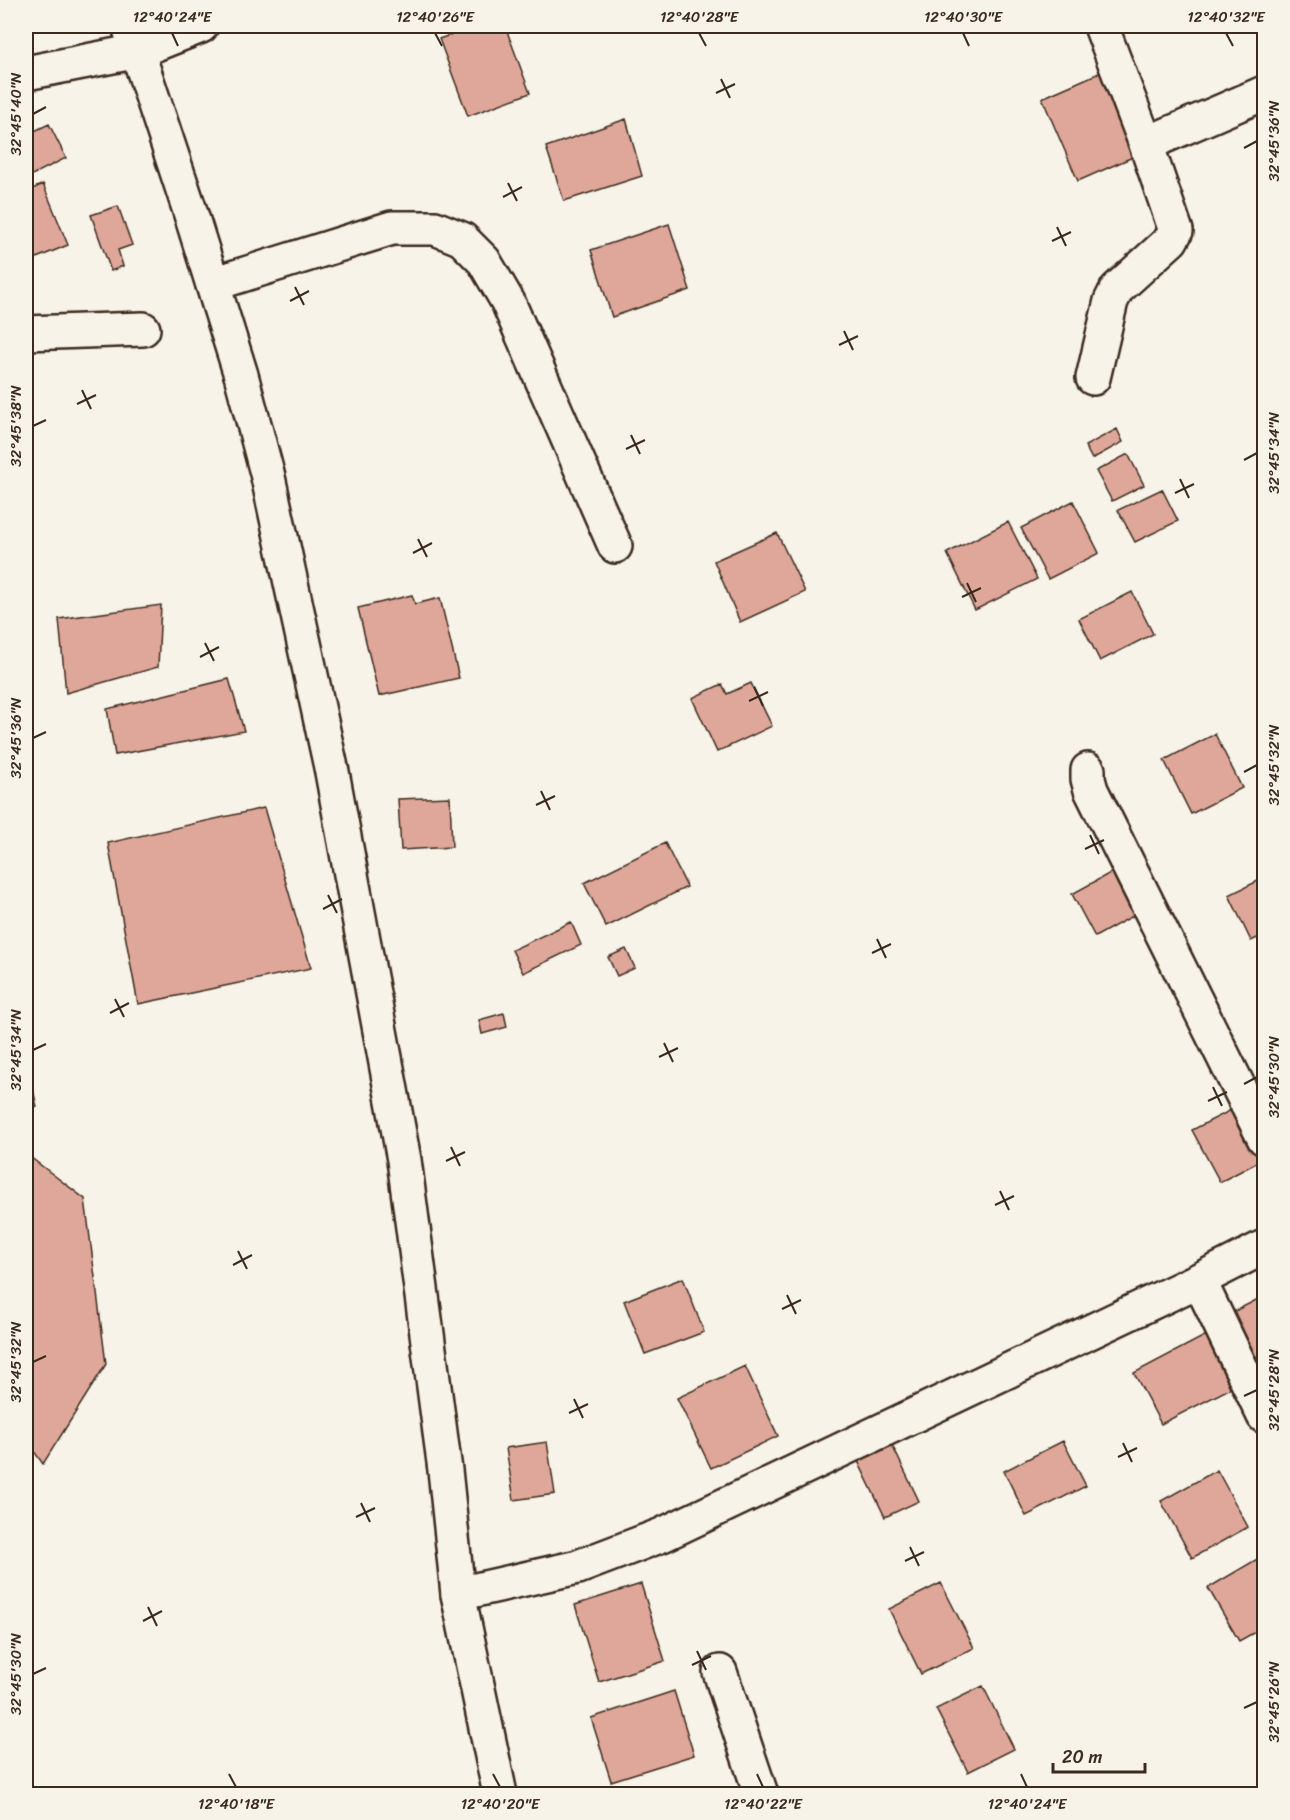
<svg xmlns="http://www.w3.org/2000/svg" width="1290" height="1820" font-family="Sriracha,sans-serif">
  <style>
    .building { fill: #dfa799; stroke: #3b2a1e; stroke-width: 1.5 }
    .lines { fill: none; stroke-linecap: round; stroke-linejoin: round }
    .minor-casing { stroke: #3b2a1e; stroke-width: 38 }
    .tertiary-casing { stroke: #3b2a1e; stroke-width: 38 }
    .minor { stroke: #f7f3e8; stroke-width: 33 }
    .tertiary { stroke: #f7f3e8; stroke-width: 33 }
    .ticks { fill: none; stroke: #3b2a1e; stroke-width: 2 }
    .neatline { fill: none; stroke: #3b2a1e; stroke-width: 2 }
    .ticks-label { font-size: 15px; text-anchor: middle; fill: #3b2a1e }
  </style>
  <rect width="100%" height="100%" fill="#f7f3e8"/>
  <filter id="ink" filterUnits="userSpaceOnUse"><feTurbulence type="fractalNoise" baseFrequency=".0167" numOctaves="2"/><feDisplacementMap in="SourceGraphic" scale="12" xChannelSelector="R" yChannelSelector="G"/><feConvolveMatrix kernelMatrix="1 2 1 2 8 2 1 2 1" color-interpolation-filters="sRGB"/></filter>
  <g filter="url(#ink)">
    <!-- building -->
    <path class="building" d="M476,26H505L530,93L468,116L439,39Z
      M1108,69L1135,156L1078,181L1042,98Z
      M626,119L642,176L564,201L546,147Z
      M49,124L66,158L26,178V135Z
      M43,184L68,245L29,261L26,258V192Z
      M118,206L132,245L118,250L123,266L111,271L91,215Z
      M669,224L690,290L612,317L591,250Z
      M1117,429L1123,442L1092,459L1085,446Z
      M1128,454L1144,485L1112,501L1096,471Z
      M1162,489L1178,521L1135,542L1118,510Z
      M1073,501L1099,553L1048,579L1021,528Z
      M1008,522L1037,579L975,610L947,553Z
      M777,533L805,592L740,622L714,561Z
      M1132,592L1153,634L1100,661L1079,619Z
      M412,595L415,604L440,598L459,678L379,696L358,608Z
      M161,605L158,667L66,693L59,619Z
      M229,679L244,731L115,755L107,709Z
      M751,683L772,726L717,752L692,698L722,684L727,694Z
      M1215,734L1242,788L1191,814L1164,760Z
      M450,797L452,847L401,850L398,799Z
      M264,808L311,968L138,1004L108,843Z
      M665,843L687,887L606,927L584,883Z
      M1123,866L1147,908L1095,937L1072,894Z
      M1264,878V935L1251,941L1229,895Z
      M571,922L581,945L523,973L512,950Z
      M626,949L635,968L617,976L608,957Z
      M504,1013L507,1027L482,1034L479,1020Z
      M26,1058L37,1107L26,1110Z
      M1239,1106L1264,1156V1159L1220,1182L1192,1130Z
      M26,1154L85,1199L106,1364L43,1464L26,1440Z
      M683,1278L704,1332L645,1354L624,1301Z
      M1264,1296V1353L1249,1361L1227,1315Z
      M1212,1332L1239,1384L1161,1424L1134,1373Z
      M745,1366L778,1436L711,1468L677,1398Z
      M1063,1441L1086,1486L1026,1516L1004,1471Z
      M547,1442L555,1494L514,1500L506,1448Z
      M891,1443L919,1501L885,1517L857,1459Z
      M1217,1470L1248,1527L1192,1558L1161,1501Z
      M1264,1555V1627L1239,1641L1208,1588Z
      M941,1583L974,1648L921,1674L889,1609Z
      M641,1584L665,1661L599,1682L575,1605Z
      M983,1686L1014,1749L968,1772L936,1709Z
      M674,1691L694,1755L611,1781L591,1718Z"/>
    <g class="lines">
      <!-- minor casing -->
      <g class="minor-casing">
        <path id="minor" d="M26,73L138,51L201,26
          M1146,144L1264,93
          M213,284L392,228H435L462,239L484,261L508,302L615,546
          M26,333L143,329
          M1093,378L1111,301L1117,289L1171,240L1176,231L1146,144L1101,26
          M1088,770V779L1091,790L1264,1138
          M1199,1280L1264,1416
          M458,1594L578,1567L662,1535L1199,1280L1264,1247
          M720,1672L761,1794"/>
      </g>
      <!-- tertiary casing -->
      <g class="tertiary-casing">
        <path id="tertiary" d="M129,26L189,208L241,375L268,477L332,772L404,1160L445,1470L458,1594L500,1794"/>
      </g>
      <!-- minor -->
      <use href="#minor" class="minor"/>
      <!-- tertiary -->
      <use href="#tertiary" class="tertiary"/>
    </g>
  </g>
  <!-- ticks -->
  <path class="ticks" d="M172,33L178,46M435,33L442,46M699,33L706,46M963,33L969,46M1226,33L1233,46M721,79L730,98M716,93L735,84M33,114L46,107M1244,148L1257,141M508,183L517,201M503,197L522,187M1057,227L1066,246M1052,241L1071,232M295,287L304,305M290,301L309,291M844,331L853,350M839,345L858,336M82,390L91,409M77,404L96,395M33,426L46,420M631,435L640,454M626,449L645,440M1244,460L1257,453M1180,479L1189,498M1175,493L1194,484M418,539L427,557M413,553L432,543M967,583L976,602M962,597L981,588M205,643L214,661M200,657L219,647M754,687L763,706M749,701L768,692M33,738L46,732M1244,772L1257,765M541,791L550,810M536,805L555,796M1090,835L1099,854M1085,849L1104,840M328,895L337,913M323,909L342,899M877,939L886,958M872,953L891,944M115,999L124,1017M110,1013L129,1003M664,1043L673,1062M33,1050L46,1044M659,1057L678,1048M1244,1084L1257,1077M1213,1087L1222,1106M1208,1101L1227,1092M451,1147L460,1166M446,1161L465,1152M1000,1191L1009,1210M995,1205L1014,1196M238,1251L247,1269M233,1265L252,1255M787,1295L796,1314M782,1309L801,1300M33,1362L46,1356M1244,1396L1257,1390M574,1399L583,1418M569,1413L588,1404M1123,1443L1132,1462M1118,1457L1137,1448M361,1503L370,1522M356,1517L375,1508M910,1547L919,1566M905,1561L924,1552M148,1607L157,1626M143,1621L162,1611M697,1651L706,1670M692,1665L711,1656M33,1674L46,1668M1244,1708L1257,1702M229,1774L236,1787M493,1774L500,1787M757,1774L763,1787M1021,1774L1027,1787"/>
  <!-- margin -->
  <rect width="1290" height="1820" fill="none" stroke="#f7f3e8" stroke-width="66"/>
  <!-- scale -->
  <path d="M1053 1763v9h92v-9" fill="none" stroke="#3b2a1e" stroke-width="3"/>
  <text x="1062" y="1763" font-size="18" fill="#3b2a1e" stroke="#f7f3e8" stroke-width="4.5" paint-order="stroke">20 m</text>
  <rect x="33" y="33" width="1224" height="1754" class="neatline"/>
  <g class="ticks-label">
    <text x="172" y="22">12°40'24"E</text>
    <text x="435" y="22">12°40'26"E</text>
    <text x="699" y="22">12°40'28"E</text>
    <text x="963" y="22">12°40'30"E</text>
    <text x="1226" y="22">12°40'32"E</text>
    <text transform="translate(16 114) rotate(-90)" y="5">32°45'40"N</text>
    <text transform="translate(1274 141) rotate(-90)" y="5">32°45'36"N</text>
    <text transform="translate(16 426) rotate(-90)" y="5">32°45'38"N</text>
    <text transform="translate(1274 453) rotate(-90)" y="5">32°45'34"N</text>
    <text transform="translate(16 738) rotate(-90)" y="5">32°45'36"N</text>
    <text transform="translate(1274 765) rotate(-90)" y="5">32°45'32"N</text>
    <text transform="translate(16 1050) rotate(-90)" y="5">32°45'34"N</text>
    <text transform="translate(1274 1077) rotate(-90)" y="5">32°45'30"N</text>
    <text transform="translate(16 1362) rotate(-90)" y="5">32°45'32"N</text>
    <text transform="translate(1274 1390) rotate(-90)" y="5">32°45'28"N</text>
    <text transform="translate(16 1674) rotate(-90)" y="5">32°45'30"N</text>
    <text transform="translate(1274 1702) rotate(-90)" y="5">32°45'26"N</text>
    <text x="236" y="1809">12°40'18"E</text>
    <text x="500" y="1809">12°40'20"E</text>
    <text x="763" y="1809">12°40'22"E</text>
    <text x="1027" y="1809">12°40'24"E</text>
  </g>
</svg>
